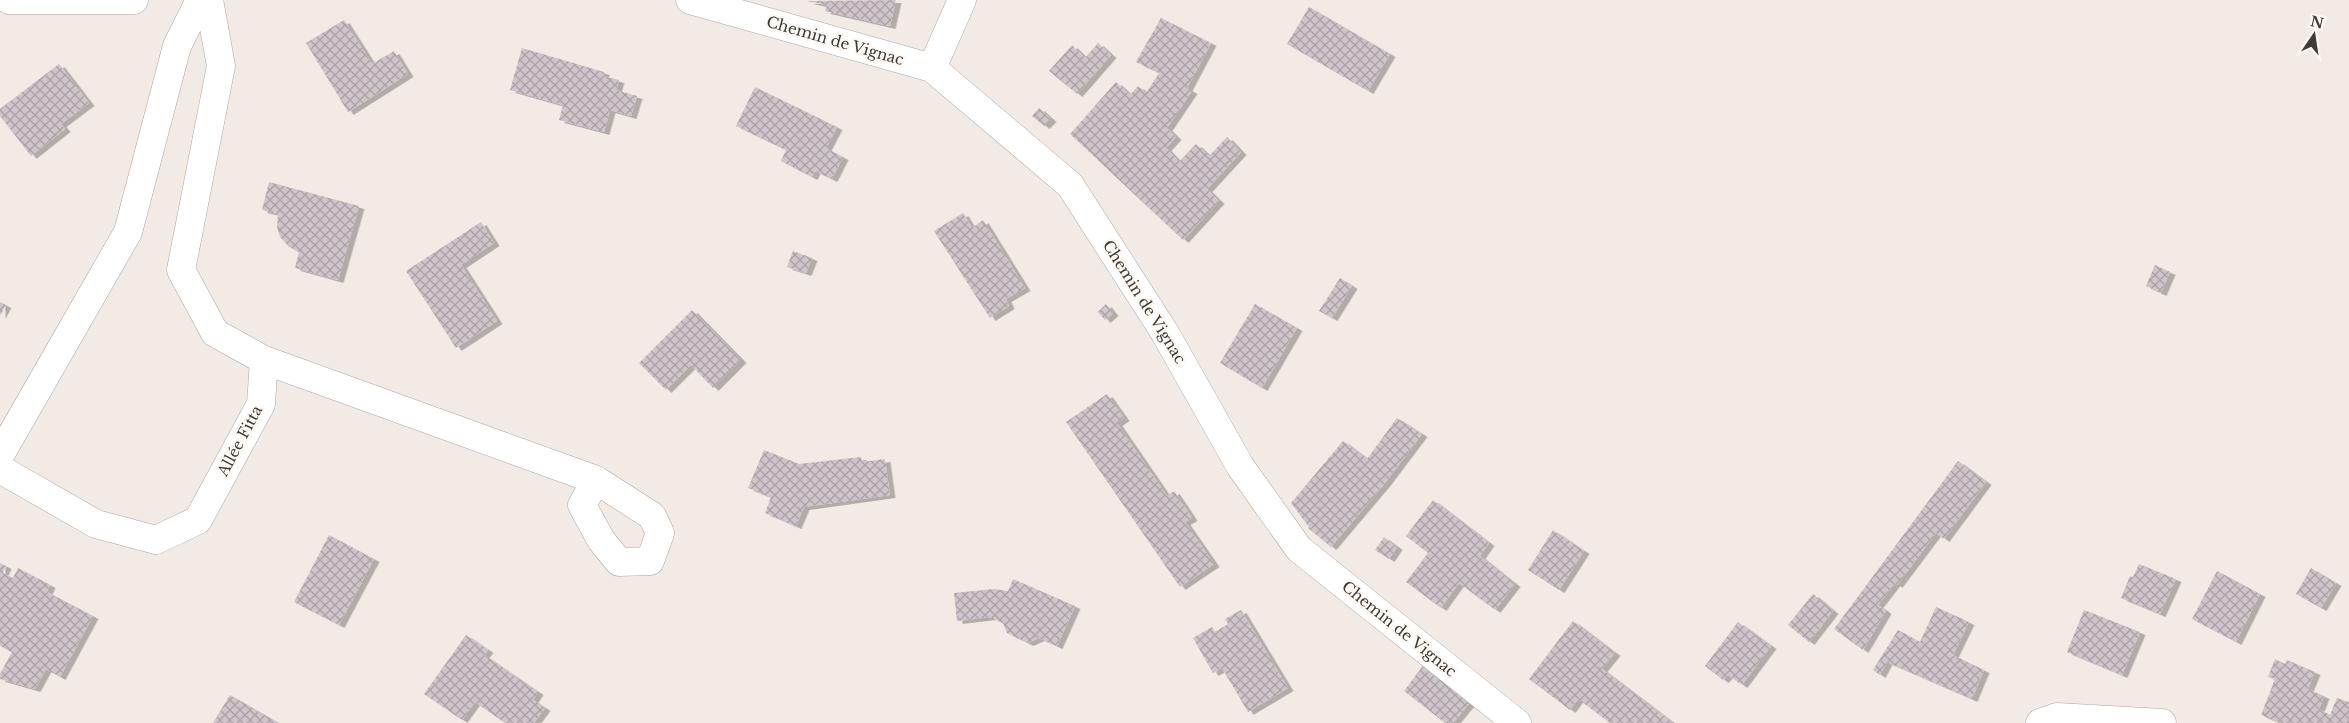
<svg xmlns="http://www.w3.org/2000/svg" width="2349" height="723" font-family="'Libre Baskerville',serif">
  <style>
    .building { fill: url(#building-cross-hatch); filter: url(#shadow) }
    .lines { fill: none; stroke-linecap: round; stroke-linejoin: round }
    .minor-casing { stroke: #aea7a2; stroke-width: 29 }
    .minor { stroke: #fff; stroke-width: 28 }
    .labels { text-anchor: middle; stroke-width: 5; stroke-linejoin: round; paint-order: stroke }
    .street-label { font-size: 15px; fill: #3e3b39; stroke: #fef8f3 }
  </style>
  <defs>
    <pattern id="building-cross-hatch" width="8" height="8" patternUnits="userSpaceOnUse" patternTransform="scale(1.25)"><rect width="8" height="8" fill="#cec5ca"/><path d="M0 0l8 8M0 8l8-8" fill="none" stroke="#a9a1a5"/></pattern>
    <filter id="shadow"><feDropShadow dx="5.5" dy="3" stdDeviation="0" flood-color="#0004"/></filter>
  </defs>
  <rect width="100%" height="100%" fill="#f2eae5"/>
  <!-- building -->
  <path class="building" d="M896,0L890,26L825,11L827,5L807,1Z
    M1309,7L1390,54L1368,91L1287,44Z
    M1161,18L1211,43L1187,88L1192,91L1167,128L1176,137L1166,148L1179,162L1196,144L1209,156L1227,137L1241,152L1207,189L1219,201L1183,240L1070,134L1116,82L1130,95L1138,86L1146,93L1159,73L1136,62Z
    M344,20L372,64L394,51L408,74L348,112L306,43Z
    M1098,43L1111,55L1077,94L1049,71L1072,45L1085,58Z
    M522,48L604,72L603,76L619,80L616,90L637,96L631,116L610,110L604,132L559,120L563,105L510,90Z
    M59,64L89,103L61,124L65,129L31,156L0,116V109Z
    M755,87L837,127L826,148L843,157L832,179L815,171L812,177L781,161L786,150L736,126Z
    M1039,108L1051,119L1044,126L1032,116Z
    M269,182L359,206L338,280L295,268L299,252L289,247L280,237L277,227L278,214L262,210Z
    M963,213L972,228L983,220L1025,288L1006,299L1009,306L990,318L934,231Z
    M481,222L494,243L461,265L497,321L456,348L406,271Z
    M793,251L812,258L806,273L787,267Z
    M2155,265L2170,272L2161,293L2146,286Z
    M1340,278L1352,286L1332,318L1319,311Z
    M0,302L6,305L0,316Z
    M1106,304L1113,313L1105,320L1098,312Z
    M1255,304L1297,328L1262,388L1220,363Z
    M692,310L741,360L713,388L691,365L666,390L639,363Z
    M1107,394L1124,418L1117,423L1167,496L1174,491L1183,504L1192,518L1185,522L1214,564L1180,587L1066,422Z
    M1397,418L1422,434L1385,483L1331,547L1308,528L1309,527L1291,503L1343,441L1367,459Z
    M764,450L799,464L861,457L862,462L885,459L890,495L804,507L796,526L765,513L771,497L748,488Z
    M1958,461L1986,482L1944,539L1936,533L1897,585L1895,583L1878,605L1886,611L1863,650L1834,629Z
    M1433,500L1489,543L1480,556L1515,584L1495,610L1459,583L1441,608L1406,582L1428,553L1406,536Z
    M1553,530L1584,551L1559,590L1528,570Z
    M329,535L374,559L339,625L294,602Z
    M1384,537L1397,547L1389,559L1375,550Z
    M0,563L6,566L3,573L13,578L18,568L50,585L47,592L93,616L60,677L46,669L35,689L0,679V674L12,652L0,646Z
    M2139,564L2176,579L2160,614L2121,598L2130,576L2133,577Z
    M2311,568L2336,583L2321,608L2296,594Z
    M2217,571L2260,594L2236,642L2192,619Z
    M1013,579L1075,606L1057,646L1039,638L1028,643L1007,633L1003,623L991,617L957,621L954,593L994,589L1008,591Z
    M1813,594L1833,611L1809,642L1788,625Z
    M1936,607L1969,622L1953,655L1984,670L1972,699L1887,662L1880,675L1873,670L1898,630L1920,642Z
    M1241,610L1288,688L1248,712L1222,668L1213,673L1193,638L1212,627L1215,632L1228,624L1225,619Z
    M2084,610L2140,632L2122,675L2067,652Z
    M1573,621L1615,653L1602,669L1673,723H1610L1578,699L1570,710L1529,679Z
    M1738,622L1771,646L1742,685L1728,675L1723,680L1705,666Z
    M466,635L488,650L484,655L538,692L533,700L545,708L534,723H505L475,702L462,720L424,694Z
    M2275,659L2285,664L2287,660L2315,672L2308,689L2324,696L2319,709L2330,715L2337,698L2349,702V723H2281L2261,715L2275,679L2268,677Z
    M1425,663L1472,700L1453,723H1445L1404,691Z
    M230,695L275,721L278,723H213Z"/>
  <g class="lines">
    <!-- minor casing -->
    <g class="minor-casing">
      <path id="minor" d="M9,0H134
        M209,0L221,66L181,270L215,333L264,360L596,480L652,516L660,533L650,561L619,562L601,540L582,505L596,480
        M690,0L932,68L1070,185L1165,333L1240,466L1299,549L1517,723
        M932,68L962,0
        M0,455L128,232L177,46L200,0
        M0,469L96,524L156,540L198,520L261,404L264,360
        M2040,723L2057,717L2162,723"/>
    </g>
    <!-- minor -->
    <use href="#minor" class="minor"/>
  </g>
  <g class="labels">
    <!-- street labels -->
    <g class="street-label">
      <text transform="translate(835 41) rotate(16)" y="5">Chemin de Vignac</text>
      <text transform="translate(1144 302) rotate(58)" y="5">Chemin de Vignac</text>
      <text transform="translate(240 441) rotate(-62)" y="5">Allée Fitta</text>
      <text transform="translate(1399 629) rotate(39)" y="5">Chemin de Vignac</text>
    </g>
  </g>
  <!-- north arrow -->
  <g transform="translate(2314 35) rotate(13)" stroke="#fef8f3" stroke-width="4" paint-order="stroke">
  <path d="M0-4L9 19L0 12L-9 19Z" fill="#3e3b39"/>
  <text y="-8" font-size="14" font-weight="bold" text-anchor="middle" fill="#3e3b39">N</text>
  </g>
</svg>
